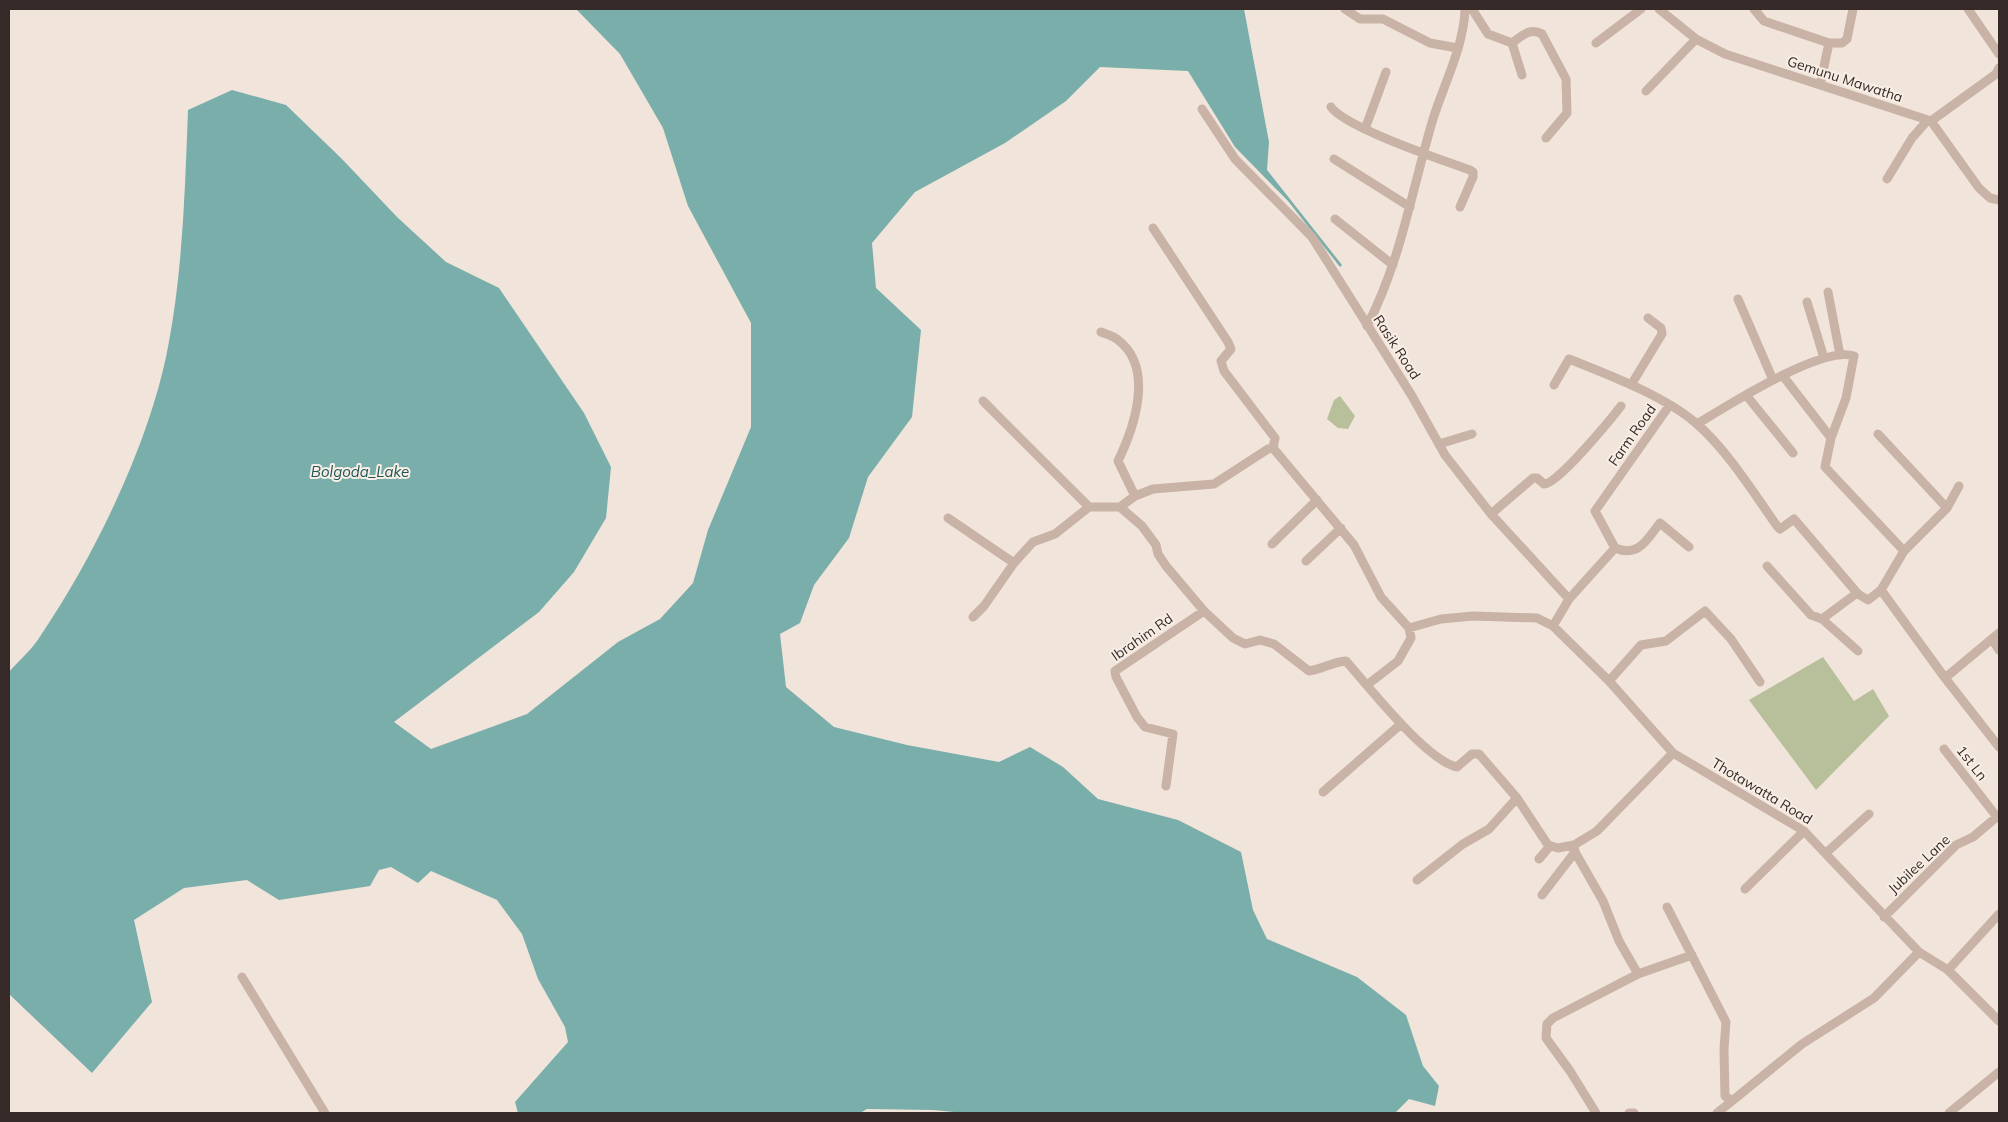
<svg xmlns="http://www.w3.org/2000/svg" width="2008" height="1122" font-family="Mulish,sans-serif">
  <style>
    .green { fill: #b7c09a }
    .water { fill: #79aeab }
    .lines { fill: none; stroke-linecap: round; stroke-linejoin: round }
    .minor { stroke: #c9b2a6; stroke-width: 9 }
    .labels { text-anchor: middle; stroke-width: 4; stroke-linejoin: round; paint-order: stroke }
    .street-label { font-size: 14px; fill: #352a27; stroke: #f9eee6 }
    .water-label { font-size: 15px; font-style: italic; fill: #1d5654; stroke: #f9eee6 }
  </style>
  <rect width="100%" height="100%" fill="#f1e4da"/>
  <!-- green -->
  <path class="green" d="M1340,396L1355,416L1348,429L1338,428L1327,419L1334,400Z
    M1823,657L1854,701L1873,689L1889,716L1816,790L1749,700Z"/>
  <!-- water -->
  <path class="water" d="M576,9H1244L1269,142L1267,170L1342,265L1340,267L1288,201L1235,147L1188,71L1100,67L1066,101L1005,143L915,192L872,243L876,288L921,330L912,417L868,477L849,538L814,585L800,623L780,634L786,687L834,727L907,745L999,762L1030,747L1063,767L1098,799L1178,820L1241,852L1253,910L1267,939L1357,977L1406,1015L1423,1066L1439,1086L1435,1106L1409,1099L1395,1113H965L933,1110L867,1109L860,1113H518L515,1102L568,1042L565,1027L538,979L522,934L497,900L431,871L418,883L391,867L379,870L370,886L279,900L247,880L184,888L134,920L152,1002L92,1073L9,994V672C19,660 33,649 41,635C95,555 150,442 168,347C183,269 185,189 188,110L232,90L286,105L341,158L397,217L446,262L499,288L584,413L611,467L606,518L574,572L539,612L394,722L431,749L527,714L618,642L660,619L693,583L708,530L751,427V323L688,206L663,128L620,54Z"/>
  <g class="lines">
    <!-- minor -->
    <path class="minor" d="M1345,9L1360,19H1383L1430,43L1457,48
      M1472,9L1488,34L1512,43L1522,75
      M1659,9L1696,39L1725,54L1931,121L1979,188L1990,198L1999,200
      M1754,9L1764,21L1829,43H1842L1847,39L1853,9
      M1968,9L1999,54
      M1512,43C1522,36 1530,27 1542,34L1566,79L1567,113L1546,138
      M1596,43L1641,9
      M1820,85L1829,43
      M1646,91L1696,39
      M1331,107C1346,128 1442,160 1470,170L1473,172V177L1460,207
      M1202,109L1235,159L1312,237L1412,396L1445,455L1491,514L1569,599
      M1931,121L1996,74L1999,68
      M1365,129L1386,72
      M1334,159L1410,207
      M1887,179L1912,138L1927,121
      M1335,219L1393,265
      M1153,228L1228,342L1231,349L1221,361L1224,371L1275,438L1273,448
      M1828,292L1840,355
      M1738,299L1773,380
      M1807,302L1824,358
      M1367,326C1401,261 1412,189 1433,119C1444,84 1464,46 1465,9
      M1101,332C1106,334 1114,336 1118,340C1155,368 1134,428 1118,461L1135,496
      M1783,376L1831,438
      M1554,385L1569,359C1609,375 1665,396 1697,424C1727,450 1755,495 1777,526L1780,529L1794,519L1858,594L1868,600L1881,590L1945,678
      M1631,385L1662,334L1661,328L1648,318
      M1746,395L1793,453
      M983,401L1089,507
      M1697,424C1727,406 1822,345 1854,356L1846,398L1831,438L1825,467L1904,551
      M1878,434L1947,508
      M1439,444L1472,434
      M1120,507L1142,526L1156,545L1158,554L1166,566L1204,611L1233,638L1245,644L1260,640L1274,644L1309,671C1323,669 1332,662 1346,661C1368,686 1427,761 1457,767L1472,754H1479L1517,798L1548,845L1558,848L1574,845L1597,831L1673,753
      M1491,514L1533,478H1537L1544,484C1556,486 1611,419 1621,406
      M948,518L1014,563L1033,542L1055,534L1089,507H1120L1135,496L1153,489L1214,484L1268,449L1273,448L1354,545L1381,597L1409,628L1441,619L1473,616L1537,618L1553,626L1609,681L1673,753L1804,831L1919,952L1948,970L1999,1021
      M1272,544L1317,500
      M1615,548C1639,558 1647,539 1660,523L1689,547
      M1306,561L1341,528
      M1767,566L1811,615L1822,619L1858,651
      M1881,590L1904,551L1947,508L1959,486
      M973,617L984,606L1014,563
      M1822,619L1857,593
      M1553,626L1569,599L1615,548L1595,511L1669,406
      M1999,633L1945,678L1999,747
      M1992,639L1999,650
      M1609,681L1641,645L1666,641L1705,611L1731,639L1760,682
      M1367,685L1398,661L1411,638L1409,628
      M1944,749L1997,817
      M1166,786L1173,734L1145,727L1137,717L1116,677L1115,671L1204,611
      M1323,792L1401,724
      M1574,845L1575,852L1603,901L1619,941L1638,974
      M1826,853L1869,814
      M1539,859L1550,846
      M1417,880L1463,844L1489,829L1517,798
      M1745,889L1804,831
      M1542,895L1575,852
      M1667,907L1726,1022L1724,1049L1725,1096L1732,1101L1802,1044L1874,998L1919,952
      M1884,917L1956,845L1973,837L1999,815
      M1948,970L1999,914
      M242,977L325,1113
      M1596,1113L1570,1071L1546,1038L1547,1024L1553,1018L1638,974L1692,955
      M1629,1113H1634
      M1717,1113L1732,1101
      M1949,1113L1999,1072"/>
  </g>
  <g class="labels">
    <!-- street labels -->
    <g class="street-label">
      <text transform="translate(1845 79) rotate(18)" y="5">Gemunu Mawatha</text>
      <text transform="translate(1397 347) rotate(57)" y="5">Rasik Road</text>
      <text transform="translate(1632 435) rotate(-55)" y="5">Farm Road</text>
      <text transform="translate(1142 637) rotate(-35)" y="5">Ibrahim Rd</text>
      <text transform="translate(1972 763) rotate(52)" y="5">1st Ln</text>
      <text transform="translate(1762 791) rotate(31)" y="5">Thotawatta Road</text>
      <text transform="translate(1919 864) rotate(-43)" y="5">Jubilee Lane</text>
    </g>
    <!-- water labels -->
    <g class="water-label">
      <text x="360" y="477">Bolgoda_Lake</text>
    </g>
  </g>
  <!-- border -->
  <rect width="2008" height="1122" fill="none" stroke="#352a27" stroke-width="20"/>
</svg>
